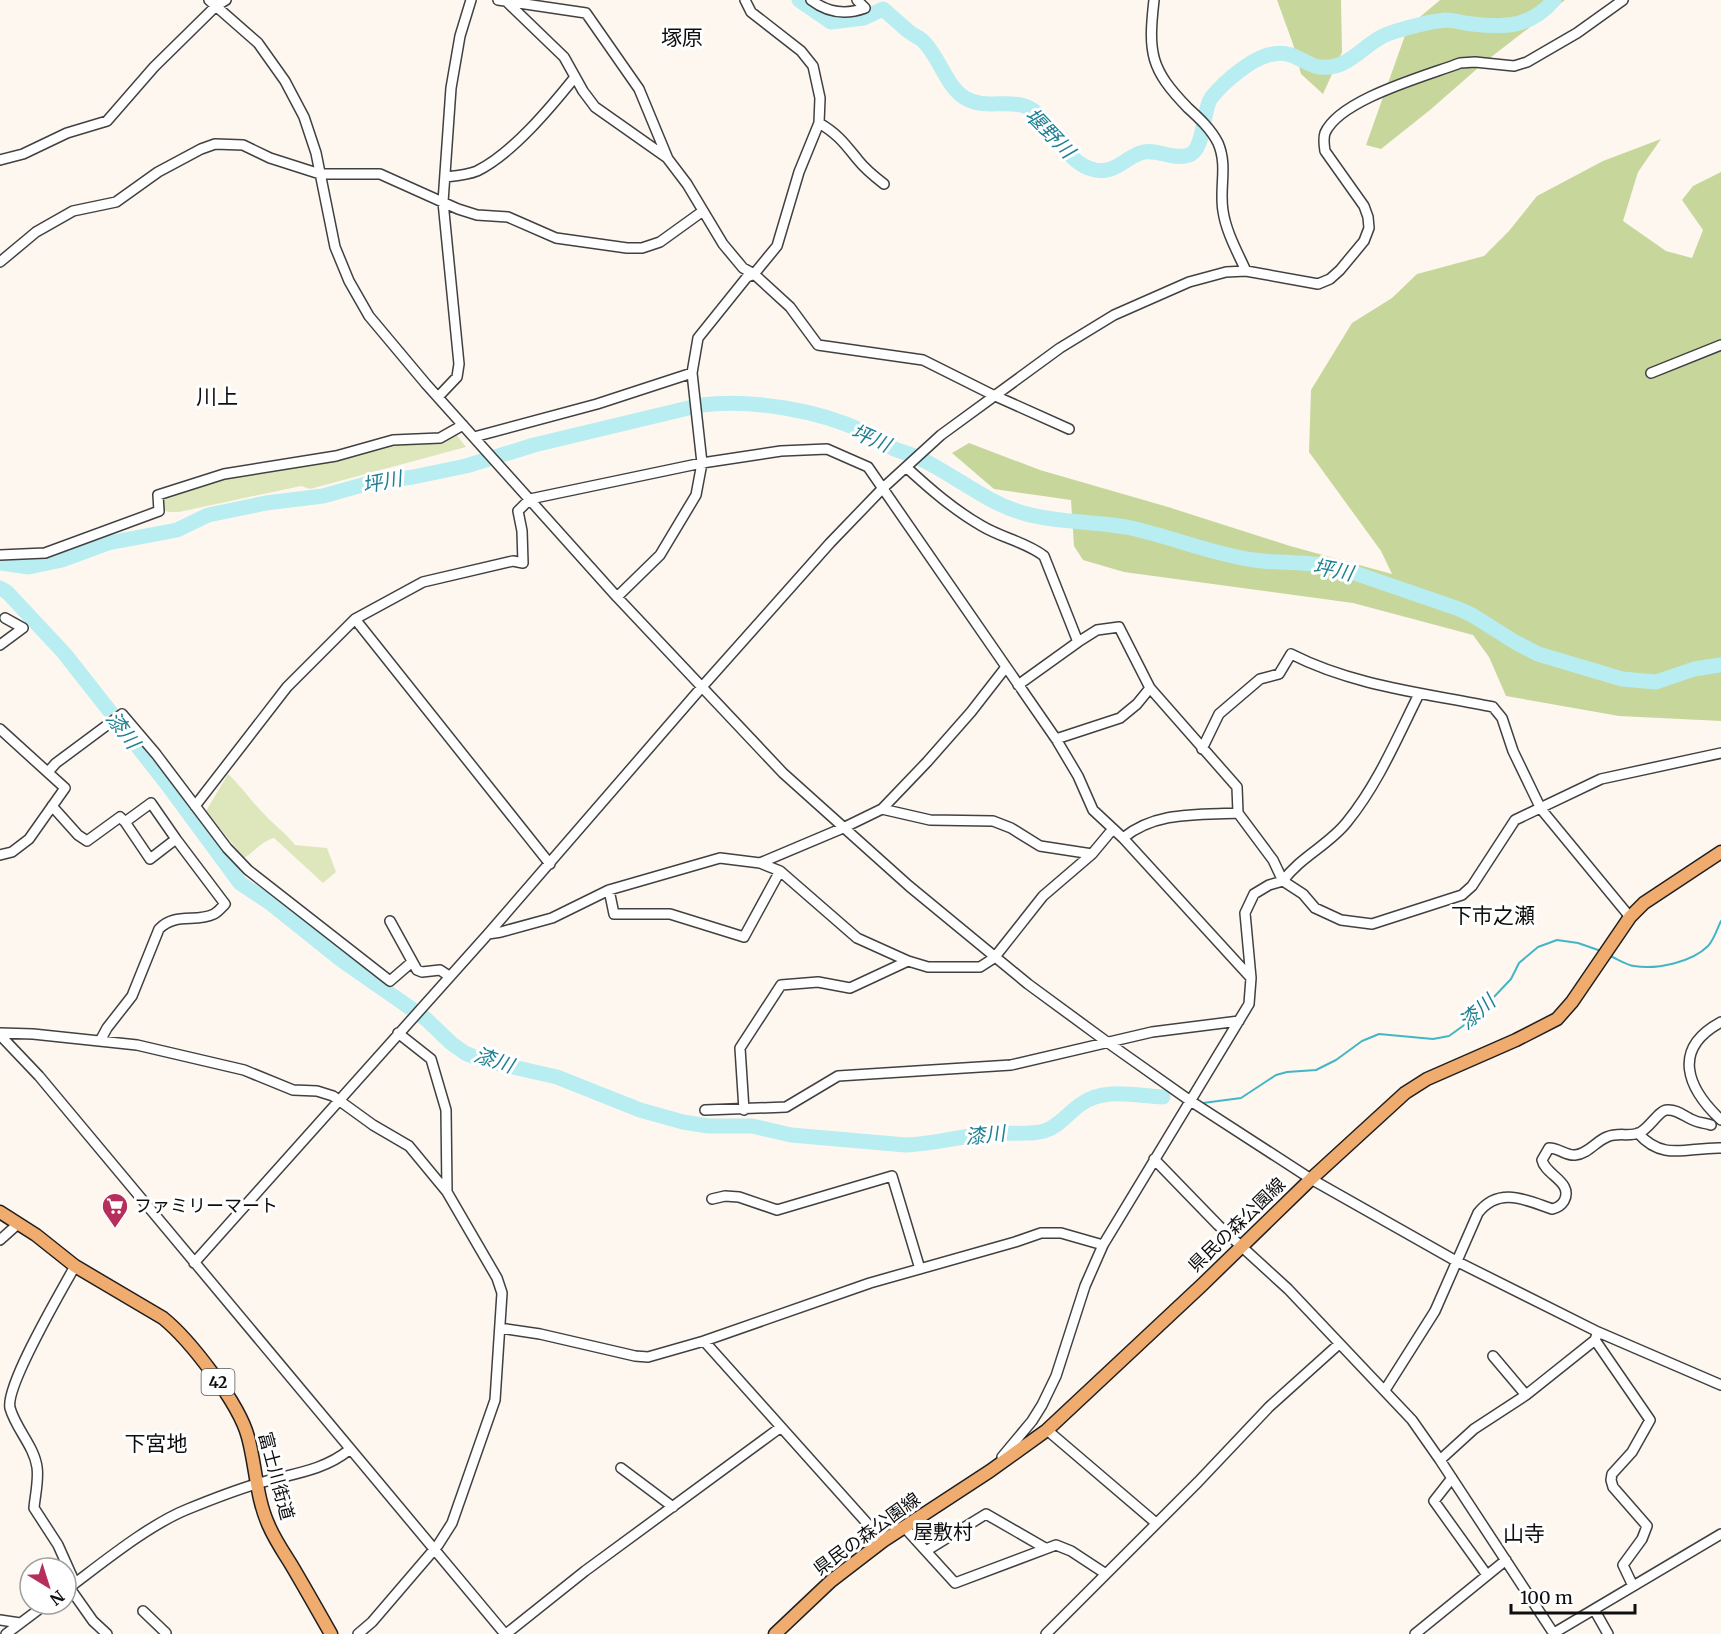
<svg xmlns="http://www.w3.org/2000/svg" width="1721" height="1634" font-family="Merriweather,'Noto Sans JP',serif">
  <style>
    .green { fill: #dee7bc }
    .forest { fill: #c7d79c }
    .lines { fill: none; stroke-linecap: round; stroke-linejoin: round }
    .stream { stroke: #43b6c5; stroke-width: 2 }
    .river { stroke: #b8edf2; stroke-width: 15 }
    .minor-casing { stroke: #414141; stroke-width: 12 }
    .major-casing { stroke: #1f1f1f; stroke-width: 15 }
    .minor { stroke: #fff; stroke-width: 9 }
    .major { stroke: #f0ac6e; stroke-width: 12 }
    .labels { text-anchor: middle; stroke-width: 6; stroke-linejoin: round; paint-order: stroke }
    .shield { fill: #fff; stroke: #565656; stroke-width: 1.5 }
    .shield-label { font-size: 16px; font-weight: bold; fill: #0e0e0e }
    .poi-label { font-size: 18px; fill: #0e0e0e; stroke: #fff; text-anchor: start }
    .street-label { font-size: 18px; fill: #0e0e0e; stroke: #fff }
    .water-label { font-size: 20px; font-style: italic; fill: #1e8092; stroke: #fff }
    .neighbourhood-label { font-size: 20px; fill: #0e0e0e; stroke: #fff }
    .quarter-label { font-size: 21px; fill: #0e0e0e; stroke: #fff }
  </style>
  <rect width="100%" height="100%" fill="#fef7f0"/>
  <!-- green -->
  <path class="green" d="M456,434L466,447L310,489L301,486L179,512H169L163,510L162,495L225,475L394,443Z
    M228,774C242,787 251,801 264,814C274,825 286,833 295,845L327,848L336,872L323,883L274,838C260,842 256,851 244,858L206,811Z"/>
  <!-- forest -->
  <path class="forest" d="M1277,0H1341L1342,52L1323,94L1301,74L1293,44Z
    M1440,0H1565L1486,61L1430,110L1381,149L1366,145L1408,27Z
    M1661,139L1638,172L1623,221L1666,251L1692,258L1703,230L1682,200L1693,186L1721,172V721L1619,716L1506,696L1489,657L1473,635L1353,603L1124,572L1083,560L1074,546L1071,500L994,489L952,453L969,443L1040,470L1168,507L1290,546L1392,574L1381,551L1309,452L1311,390L1352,323L1392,298L1417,274L1484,256L1509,231L1537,196L1603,161Z"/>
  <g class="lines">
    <!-- stream -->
    <path class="stream" d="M1608,955C1616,958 1626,965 1634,966C1657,970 1692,962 1708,946C1714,940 1717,929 1721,921
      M1203,1103L1241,1098L1276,1075L1287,1072L1316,1070L1336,1060L1362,1041L1379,1034L1433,1039L1449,1036L1474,1018L1511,979L1519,963L1538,947L1557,940L1578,943L1601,951"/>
    <!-- river -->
    <path class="river" d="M799,0L831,22L864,18L883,9C891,16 899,23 907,30C911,34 917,36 922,40C939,55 946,87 965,98C988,112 1016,94 1038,114C1057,132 1067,164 1095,170C1114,174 1124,159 1140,153C1156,147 1172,161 1189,155C1205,150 1202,111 1211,98C1223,82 1253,57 1273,54C1295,50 1304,65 1320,67C1348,70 1361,47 1383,36C1394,31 1407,28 1418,25C1426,23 1436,21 1445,20C1453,20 1463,23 1472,24C1505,28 1531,27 1554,0
      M0,563L29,567L62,560L108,543L177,530L208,515L266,503L323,496L373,482L413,477L466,466L534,445L701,405C753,399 818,410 865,432C876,437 886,446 897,450C910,454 923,459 934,466C963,482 991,504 1023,513C1057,523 1095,521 1131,528C1172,537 1212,554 1254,560C1283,564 1311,561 1340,568L1459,609L1472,615L1515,642L1538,654L1622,679L1656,682L1694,669L1721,665
      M0,588L7,592L64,653L167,784L240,883L270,903L340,959L426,1019L451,1043L465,1053L482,1060L557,1077L640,1110L683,1122L708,1126H752L791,1135L906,1145C932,1144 958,1137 984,1134C1003,1131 1025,1136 1044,1131C1059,1127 1069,1112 1081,1104C1104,1087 1137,1096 1163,1097"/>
    <!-- minor casing -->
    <g class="minor-casing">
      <path id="minor" d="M209,0L258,43L285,81L304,117L316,153L335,247L349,281L369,316L426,384L617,597L783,773L909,886L1028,984L1107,1042L1189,1100L1311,1179L1456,1261L1598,1332L1721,1385
        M498,0L586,13L639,89L668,159L687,184L723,244L743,268L754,274L790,307L818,345L923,360L993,395L1069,429
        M811,0C828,13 846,15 865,8L857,0
        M1154,0C1148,53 1150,69 1188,108C1199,118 1211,129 1218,143C1228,166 1219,188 1223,211C1226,232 1238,253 1246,271
        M507,2L564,57L583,91L595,107L666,157
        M819,123C838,134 845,144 858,160C865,169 875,177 884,184
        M0,160L23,154L67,133L107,121L154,67L216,6L226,0
        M445,177C455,176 468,175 477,171C512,154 551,107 575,77
        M0,262L36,232L73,211L116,202L158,172L201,149L215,144L243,145L270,158L320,174H380L458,209L477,215L508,217L556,238L627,248H642L660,242L703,211
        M1651,373L1721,345
        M438,397L457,377L459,364L443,202L451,88L460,36L471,0
        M474,437L597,404L692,373
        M906,467C930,489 954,510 982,526C1002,538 1026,542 1044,556L1078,642
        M0,555L45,553L159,511L158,495L224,474L336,456L393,440L440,438L463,425
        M617,597L660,555L696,495L702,463L692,373L698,338L747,277L754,274L777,246L799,172L819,123L820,98L813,66L801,51L751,12L745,0
        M355,619L550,864
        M0,645L23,628L5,618
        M1018,685L1078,642L1097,630L1119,627L1150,688L1237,787L1238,813L1273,860L1283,881C1300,857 1329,845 1347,822C1378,784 1397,738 1419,694
        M0,729L65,788L29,839L12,852L0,855
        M1056,739L1120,718L1137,704L1150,688
        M1202,749L1219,714L1260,679L1279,674L1291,654C1354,686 1424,693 1493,707L1502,718L1513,751L1541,809L1630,917
        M48,772L56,763L122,714L156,754L227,848L248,870L390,981L412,962
        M52,806L78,835L87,841L120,817L125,822L151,803L176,839
        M195,806L287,687L355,619L423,582L513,561L523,563L522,531L518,511L530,499L702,463L781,451L827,449L868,467L1056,739L1078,776L1093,810L1123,838L1251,978
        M882,809L930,820L993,821L1011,828L1040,846L1092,854
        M1123,838C1156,811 1198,815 1238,813
        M760,863L780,871L857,938L908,961L928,967H980L994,958L1043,896L1092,854L1112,830
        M609,890L614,914H670L744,937L780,871
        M390,921L417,970L422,972L440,970L449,976
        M488,934L501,932L552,918L609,890L720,858L760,863L843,828L882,809L927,762L971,712L1006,667
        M1721,1022C1671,1049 1687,1088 1721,1120
        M0,1033L33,1034L137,1045L244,1070L293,1090L317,1091L333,1096L373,1125L409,1146L447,1192
        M0,1035L39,1076L505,1634
        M100,1041L107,1028L132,996L159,929C175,912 196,923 214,914C218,912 222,907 225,904L176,839L150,859L125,822
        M705,1110L786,1107L838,1076L1011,1065L1152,1032L1239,1021
        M744,1110L740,1048L781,985L818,982L850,988L908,961
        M1638,1133C1663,1162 1688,1147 1721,1148
        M1154,1159L1218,1225L1288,1289L1412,1420L1440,1460L1554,1634
        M712,1199L725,1196L739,1197L777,1210L892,1176L920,1269
        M0,1240L19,1223
        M194,1263L488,934L701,688L830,543L883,488L941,435L1060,348L1114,315L1189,282L1226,272L1246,271L1318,284L1330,279L1340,270L1364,241L1369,228L1368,217L1364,206L1325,151C1324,144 1323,139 1325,133C1340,99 1426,76 1460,63L1475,62L1514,66L1527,62L1577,33L1623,0
        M75,1266C62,1290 5,1386 10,1408C16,1429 34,1446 37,1467C39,1480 35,1496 34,1508L58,1545L75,1583
        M500,1328L540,1334L635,1356L648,1357L704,1341L870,1283L1015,1242L1041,1233H1061L1103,1245
        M1595,1340L1650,1420L1632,1452L1612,1474L1611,1480L1613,1487L1647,1526L1642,1539L1623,1565L1633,1586
        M704,1341L883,1541
        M1493,1356L1526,1395
        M1385,1390L1435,1311L1478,1213C1499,1186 1526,1200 1552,1209C1557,1208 1561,1206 1564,1201C1574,1182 1545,1175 1542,1160L1549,1148C1559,1148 1566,1156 1575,1155C1588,1154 1596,1141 1607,1137C1618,1132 1629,1137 1639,1133C1649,1129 1659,1110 1667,1110C1677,1109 1685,1117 1693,1120C1699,1123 1705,1123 1711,1125
        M1047,1430L1156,1523
        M1002,1457L1032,1421L1042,1405L1056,1376L1085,1286L1103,1245L1249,1004L1251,978L1245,913L1254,894L1269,885L1283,881L1303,894L1315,908L1341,920L1372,924L1462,895L1472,886L1515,820L1601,779L1721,753
        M1440,1460L1474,1429L1526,1395L1595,1340L1597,1334
        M621,1468L673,1507
        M1452,1478L1434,1501L1487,1575
        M904,1527L955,1583L1056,1545L1071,1551L1106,1574
        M926,1551L986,1514L1045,1548
        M69,1587L93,1621L107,1634
        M66,1590C101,1564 148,1525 188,1509C210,1500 233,1491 256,1484C288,1474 322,1472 349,1450
        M143,1611L166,1633L165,1634
        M1595,1611L1608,1634
        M0,1620L20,1623
        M1554,1633L1721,1534
        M6,1634L46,1604
        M358,1634L372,1622L438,1545L452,1523L495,1400L502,1293L497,1278L447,1192L446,1110L431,1059L398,1033
        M506,1634L585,1571L781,1427
        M1046,1634L1198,1482L1269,1407L1339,1344
        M1415,1634L1506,1560"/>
    </g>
    <!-- major casing -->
    <g class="major-casing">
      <path id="major" d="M0,1212L36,1235L75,1266L163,1318C190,1340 239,1403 248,1437C256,1466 256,1498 269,1526C275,1540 284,1553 292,1566C305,1588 318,1611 331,1634
        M775,1634L831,1581L883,1541L990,1471L1047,1430L1202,1285L1311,1179L1405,1093L1427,1079L1516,1040L1557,1019L1572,1002L1630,917L1644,903L1721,852"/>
    </g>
    <!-- minor -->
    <use href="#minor" class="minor"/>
    <!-- major -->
    <use href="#major" class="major"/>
  </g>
  <!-- icons -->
  <defs>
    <g id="supermarket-pin" transform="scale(1.35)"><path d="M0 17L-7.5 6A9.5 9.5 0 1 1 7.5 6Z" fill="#b62e5b" stroke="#fff"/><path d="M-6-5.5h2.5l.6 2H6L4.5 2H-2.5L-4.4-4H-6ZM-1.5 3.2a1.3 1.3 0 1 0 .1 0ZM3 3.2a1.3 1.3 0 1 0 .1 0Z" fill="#fff"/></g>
  </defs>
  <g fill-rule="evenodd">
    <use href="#supermarket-pin" x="115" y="1206"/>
  </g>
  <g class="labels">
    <!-- shield labels -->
    <rect class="shield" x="201.5" y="1369" width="33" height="26" rx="4.5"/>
    <g class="shield-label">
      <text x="218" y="1388">42</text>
    </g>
    <!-- poi labels -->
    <g class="poi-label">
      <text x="134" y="1212">ファミリーマート</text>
    </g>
    <!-- street labels -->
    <g class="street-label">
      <text transform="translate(1237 1225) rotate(-44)" y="6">県民の森公園線</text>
      <text transform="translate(276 1476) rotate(75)" y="6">富士川街道</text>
      <text transform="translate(867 1534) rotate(-36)" y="6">県民の森公園線</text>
    </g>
    <!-- water labels -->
    <g class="water-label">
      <text transform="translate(1050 133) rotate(46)" y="7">堰野川</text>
      <text transform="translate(871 438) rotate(23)" y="7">坪川</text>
      <text transform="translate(382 482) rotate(-11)" y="7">坪川</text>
      <text transform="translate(1333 570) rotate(11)" y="7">坪川</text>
      <text transform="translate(123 730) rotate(53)" y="7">漆川</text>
      <text transform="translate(1477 1012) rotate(-42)" y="7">漆川</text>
      <text transform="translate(494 1060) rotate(18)" y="7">漆川</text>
      <text transform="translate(985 1135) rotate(-6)" y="7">漆川</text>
    </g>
    <!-- neighbourhood labels -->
    <g class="neighbourhood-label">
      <text x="943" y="1539">屋敷村</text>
    </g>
    <!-- quarter labels -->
    <g class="quarter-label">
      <text x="682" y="45">塚原</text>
      <text x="217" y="404">川上</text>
      <text x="1493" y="923">下市之瀬</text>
      <text x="156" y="1451">下宮地</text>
      <text x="1524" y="1541">山寺</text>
    </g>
  </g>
  <!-- north arrow -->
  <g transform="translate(48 1586) rotate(142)"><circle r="28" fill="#ffffff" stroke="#9f9f9f" stroke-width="1.5"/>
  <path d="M0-4.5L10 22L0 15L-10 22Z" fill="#b62e5b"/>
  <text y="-9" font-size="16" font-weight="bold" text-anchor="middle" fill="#0e0e0e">N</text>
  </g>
  <!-- scale -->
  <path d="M1511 1604v9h124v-9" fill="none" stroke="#0e0e0e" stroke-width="3"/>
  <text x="1520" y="1604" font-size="18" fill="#0e0e0e" stroke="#ffffff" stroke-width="4.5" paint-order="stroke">100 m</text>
</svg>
